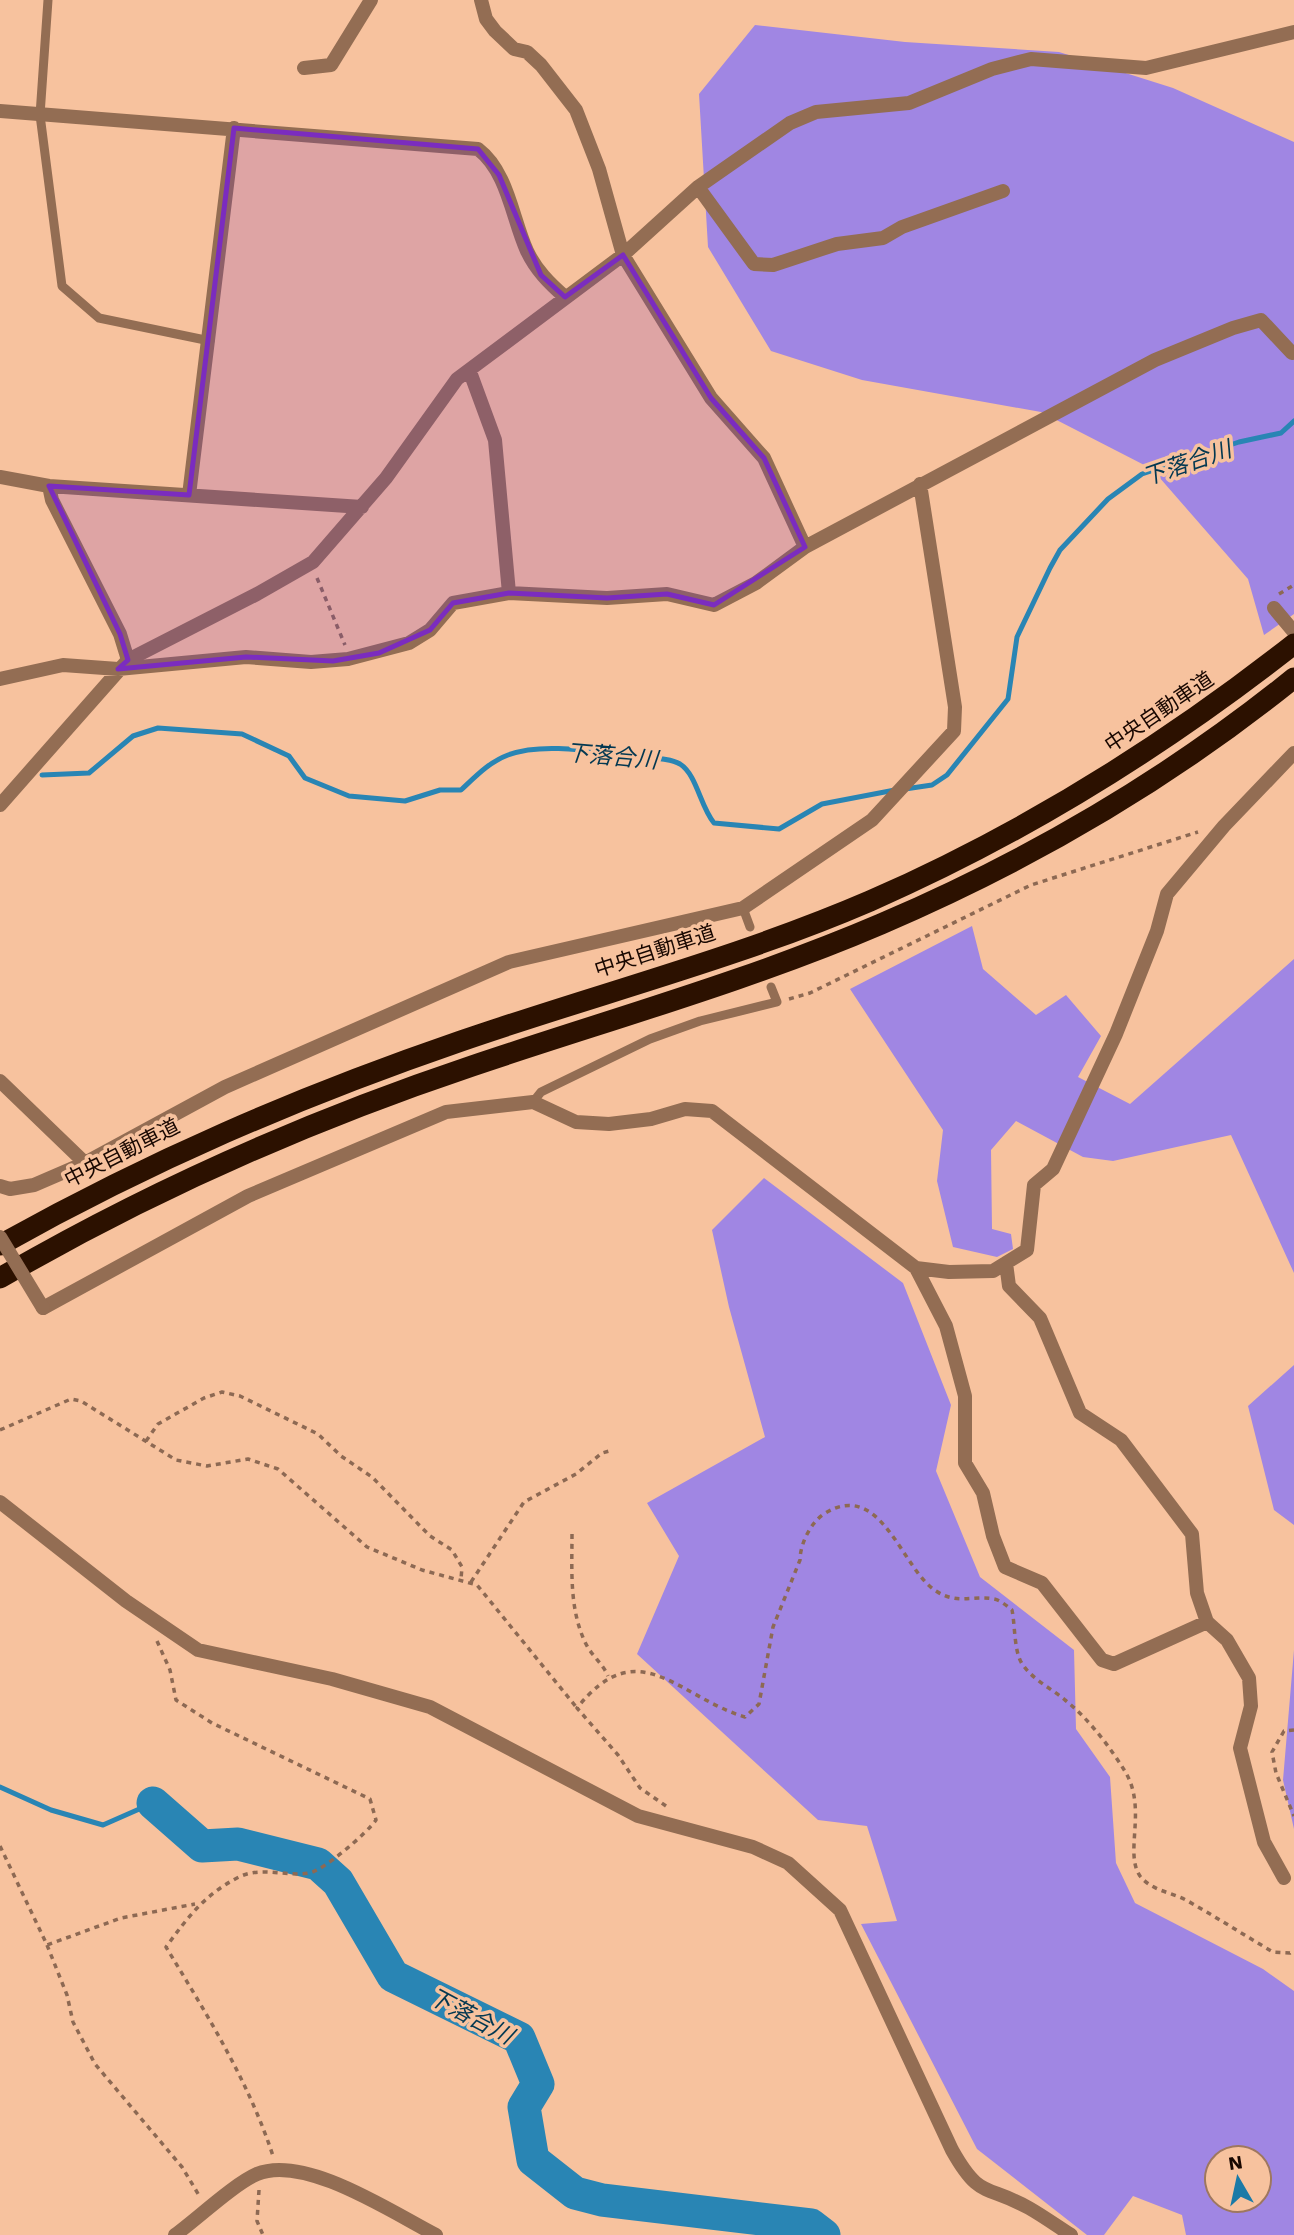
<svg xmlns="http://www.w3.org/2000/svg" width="1294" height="2235" font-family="'Work Sans','Noto Sans JP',sans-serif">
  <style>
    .forest { fill: #a086e3; fill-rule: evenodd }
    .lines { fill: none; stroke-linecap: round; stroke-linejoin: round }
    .stream { stroke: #2985b4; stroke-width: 5 }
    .river { stroke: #2985b4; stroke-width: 33 }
    .path { stroke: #8d6953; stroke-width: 3.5; stroke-dasharray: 5 5; stroke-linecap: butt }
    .service { stroke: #936d53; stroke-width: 9 }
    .minor { stroke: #936d53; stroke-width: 14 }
    .motorway { stroke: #2c1100; stroke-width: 21 }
    .minor-bridge { stroke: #936d53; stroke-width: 14 }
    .marked { fill: #7b2cbf; fill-opacity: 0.2; stroke: #7b2cbf; stroke-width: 5; stroke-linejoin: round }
    .labels { text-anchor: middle; stroke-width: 7; stroke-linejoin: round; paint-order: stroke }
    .street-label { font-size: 21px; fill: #180700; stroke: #f7c29e }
    .water-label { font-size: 23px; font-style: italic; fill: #033851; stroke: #f7c29e }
  </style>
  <rect width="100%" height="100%" fill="#f7c29e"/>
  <!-- forest -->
  <path class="forest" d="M755,25L905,42L1059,52L1173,88L1294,142V614L1264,635L1248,579L1152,469L1041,412L862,380L771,351L708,247L699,94Z
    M972,926L983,969L1036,1015L1066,995L1101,1036L1078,1077L1130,1104L1294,959V1273L1231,1135L1113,1161L1083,1157L1016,1121L991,1150L992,1229L1011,1234L1013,1249L997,1257L953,1247L937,1181L943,1130L850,989Z
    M764,1178L903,1283L951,1405L936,1471L980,1577L1074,1650L1076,1729L1110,1777L1116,1863L1135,1903L1263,1969L1294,1991V2235H1186L1182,2215L1133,2196L1104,2235H1087L977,2149L861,1924L897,1921L867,1826L818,1820L637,1654L679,1556L647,1503L765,1437L729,1307L712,1230ZM1217,2158H1259V2200H1217Z
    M1294,1365V1525L1274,1510L1248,1406Z
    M1294,1650V1829L1283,1780Z"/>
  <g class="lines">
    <!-- stream -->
    <path class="stream" d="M42,775L89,773L133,736L158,728L242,734L289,756L305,778L349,796L405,801L440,790H461C475,777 489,762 508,755C545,741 599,753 637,757C650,759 668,757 680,764C697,775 700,806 714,823L779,829L822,804L895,790
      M905,789L932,785L947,775L1008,699L1017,637L1050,568L1060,550L1108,499L1142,474L1239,442L1281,433L1294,421
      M0,1787L51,1810L103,1825L153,1803"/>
    <!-- river -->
    <path class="river" d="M153,1803L202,1846L238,1844L318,1864L338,1882L393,1976L519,2038L538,2084L524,2107L533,2160L575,2193L602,2200L811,2225L824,2235"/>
    <!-- path -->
    <path class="path" d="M317,578L345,645
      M1279,594L1294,585
      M789,999L810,993L1031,885L1198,832
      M0,1430L71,1399L81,1401L176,1460L207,1466L248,1459L278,1469L367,1547L422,1570L477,1585L577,1708
      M146,1441L158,1424L204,1398L222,1392L240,1396L318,1434L341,1456L372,1477L430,1536L452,1550L462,1567L461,1579
      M572,1534C572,1570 569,1610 586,1644C592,1656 603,1664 608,1676
      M471,1582L524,1502L576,1474L602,1453L613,1450
      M157,1641L170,1670L176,1700L212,1723L370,1799L376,1820C367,1833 323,1871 309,1873C287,1877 261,1866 239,1877C205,1894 188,1917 166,1947C206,2013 249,2082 273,2156
      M1294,1730L1284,1731L1272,1752L1276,1773L1294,1816
      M666,1806L640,1788L618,1755L577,1708C638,1631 678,1697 745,1717L759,1704L773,1627L800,1560C800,1544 811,1522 824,1514C881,1477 902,1570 936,1591C957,1605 973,1595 994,1599C1000,1600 1007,1606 1012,1610C1015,1624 1014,1649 1021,1662C1031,1679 1051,1688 1065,1700C1088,1718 1111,1748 1126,1773C1147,1810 1124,1853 1140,1876C1152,1891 1171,1892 1186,1900C1216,1917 1244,1935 1273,1952L1290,1953L1294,1950
      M0,1846L47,1945L121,1918L195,1904
      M47,1945L67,1995L73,2022L95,2064L182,2167L200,2197
      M259,2190L257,2221L263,2235"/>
    <!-- service -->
    <path class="service" d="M48,0L40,115L62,286L99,318L210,341
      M743,908L750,927
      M533,1102L541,1092L650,1039L700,1021L777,1002L771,987"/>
    <!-- minor -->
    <path class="minor" d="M481,0L486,19L495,31L514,49L527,52L541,65L576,110L599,169L623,255L711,398L764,458L805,547
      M304,68L331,65L371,0
      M0,111L478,149C508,172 512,218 527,251C536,270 549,283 565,297
      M698,187L754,264L773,265L837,244L883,238L902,227L1003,191
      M470,372L495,440L509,593
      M0,477L49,486L362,507
      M49,486L52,500L120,634L128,660
      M189,495L234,128
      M1274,608L1294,632
      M0,679L63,665L118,669L246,657L311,662L348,659L409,643L430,630L453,603L509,593L607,598L667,594L714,605L756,583L805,547L1155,360L1233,328L1261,320L1292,353
      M0,805L128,660L257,594L313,562L386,478L457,379L623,255L698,187L790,123L816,112L909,103L992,69L1031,59L1146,68L1294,32
      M0,1081L85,1163
      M0,1186L10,1189L34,1185L85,1163L225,1087L509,962L743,908L872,820L954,731L955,707L920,484
      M1006,1263L1009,1286L1040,1318L1080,1413L1121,1440L1192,1534L1197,1593L1207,1622L1227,1640L1249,1678L1251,1706L1240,1748L1264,1842L1284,1878
      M916,1268L946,1326L965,1396V1463L983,1493L993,1536L1005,1567L1042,1583L1102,1660L1114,1664L1207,1622
      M43,1308L248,1196L446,1112L533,1102L576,1122L609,1124L651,1119L685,1109L712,1111L916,1268L949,1272L993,1271L1027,1250L1034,1185L1053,1169L1116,1034L1157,931L1167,894L1224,826L1294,753
      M0,1502L126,1601L198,1650L332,1679L430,1707L638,1816L753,1847L788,1863L840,1910L952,2150C980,2200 986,2184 1029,2208C1043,2216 1057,2226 1071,2235
      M175,2235C197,2219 234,2184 257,2174C305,2154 393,2213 436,2235"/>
    <!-- motorway -->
    <path class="motorway" d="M0,1245C150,1161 298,1097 461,1041C597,994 738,958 870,901C1023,834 1163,747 1294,644
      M0,1278C150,1191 308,1121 472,1066C608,1020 748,981 881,924C1028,861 1169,779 1294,678"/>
    <!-- minor-bridge -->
    <path class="minor-bridge" d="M0,1237L43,1308"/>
  </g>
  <!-- marked area -->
  <path class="marked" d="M234,128L478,149L499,175L541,275L565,297L623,255L711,398L764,458L805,547L714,605L667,594L607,598L509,593L453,603L430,630L379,653L333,661L246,657L118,669L128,660L120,634L49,486L189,495Z"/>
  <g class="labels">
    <!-- street labels -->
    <g class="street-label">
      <text transform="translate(1159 712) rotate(-34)" y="7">中央自動車道</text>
      <text transform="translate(655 951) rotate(-18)" y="7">中央自動車道</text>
      <text transform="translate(122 1153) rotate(-27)" y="7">中央自動車道</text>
    </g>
    <!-- water labels -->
    <g class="water-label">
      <text transform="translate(1187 463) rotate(-19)" y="8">下落合川</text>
      <text transform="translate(612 756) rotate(5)" y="8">下落合川</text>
      <text transform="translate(471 2016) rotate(28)" y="8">下落合川</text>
    </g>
  </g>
  <!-- north arrow -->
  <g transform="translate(1238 2179) rotate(351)"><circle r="33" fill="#f7c29e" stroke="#9e775f" stroke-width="2"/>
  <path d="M0-5L12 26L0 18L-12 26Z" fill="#1b7aa7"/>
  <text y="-10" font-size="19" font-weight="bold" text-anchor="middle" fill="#180700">N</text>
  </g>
</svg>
